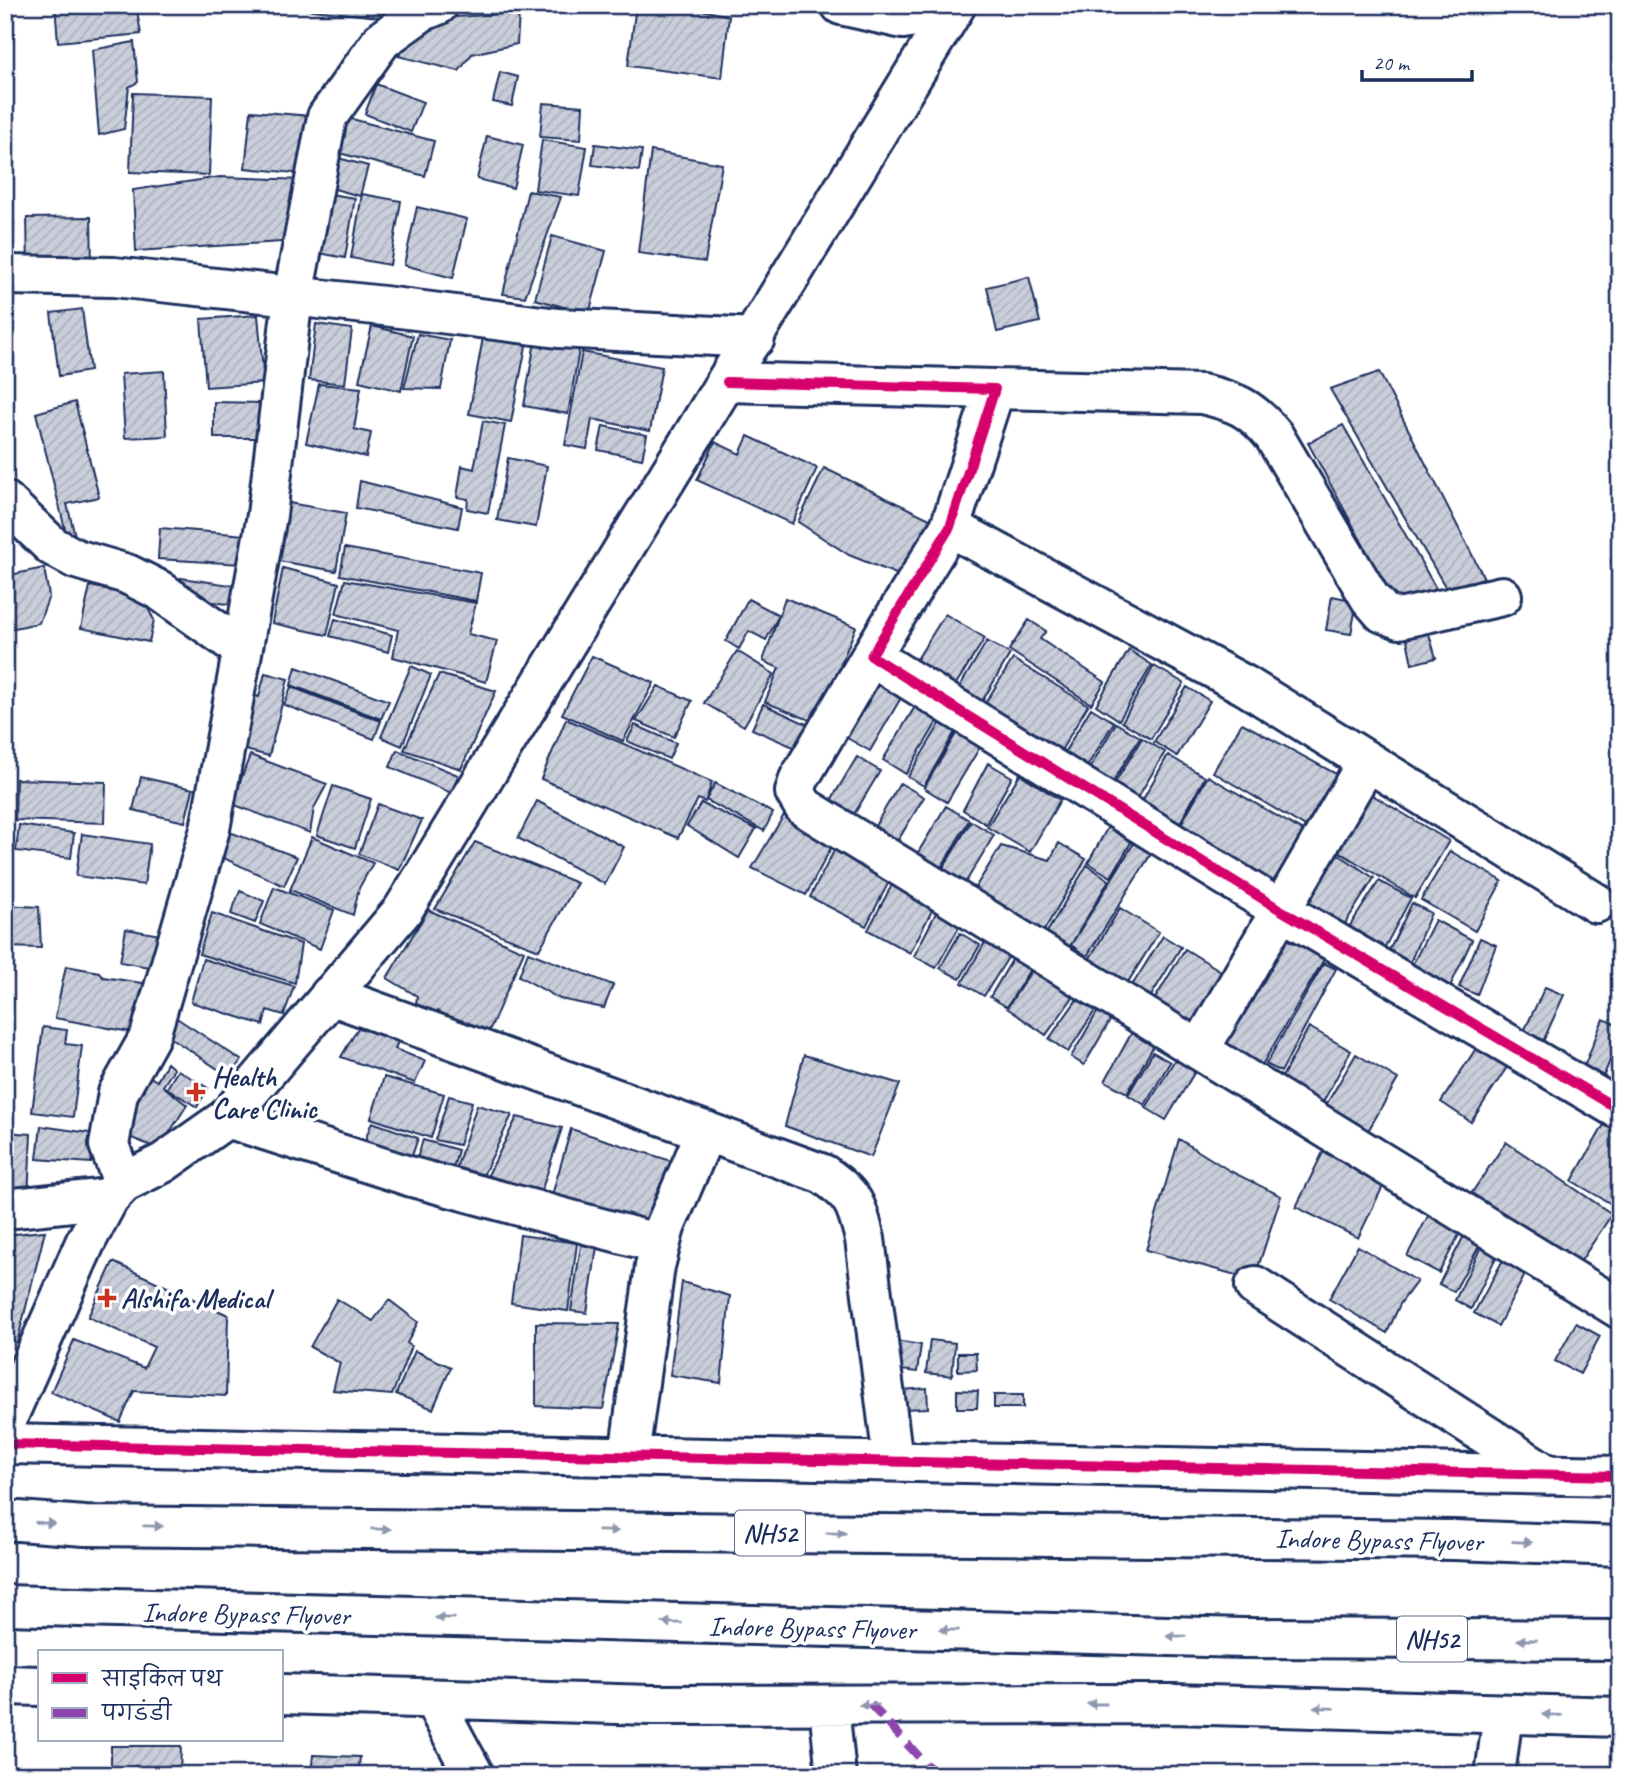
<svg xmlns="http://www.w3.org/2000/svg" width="1625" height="1780" font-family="Caveat,'Playpen Sans Deva',sans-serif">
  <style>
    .building { fill: url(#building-hatch); stroke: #1b2f5e; stroke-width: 2 }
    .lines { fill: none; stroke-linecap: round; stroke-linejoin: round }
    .minor-casing { stroke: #1b2f5e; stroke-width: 44 }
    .major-casing { stroke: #1b2f5e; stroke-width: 44 }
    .highway-casing { stroke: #1b2f5e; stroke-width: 44 }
    .minor { stroke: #fff; stroke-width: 38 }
    .major { stroke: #fff; stroke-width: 38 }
    .highway { stroke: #fff; stroke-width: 38 }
    .quiet { stroke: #8e44ad; stroke-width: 9; stroke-dasharray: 18 9; stroke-linecap: butt }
    .cycleway-casing { stroke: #fff; stroke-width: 15 }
    .cycleway { stroke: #d6006c; stroke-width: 10 }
    .oneway { fill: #8d97ae }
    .poi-dot { fill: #c8321e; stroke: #fff; stroke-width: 2.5 }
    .labels { text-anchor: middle; stroke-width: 7; stroke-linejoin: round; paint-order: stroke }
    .shield { fill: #fff; stroke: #5f6d8e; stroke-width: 2 }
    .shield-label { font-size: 26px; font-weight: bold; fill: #1b2f5e }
    .poi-label { font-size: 28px; font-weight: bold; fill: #1b2f5e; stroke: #fff; text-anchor: start }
    .street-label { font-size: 28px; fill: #1b2f5e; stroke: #fff }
  </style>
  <defs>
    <pattern id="building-hatch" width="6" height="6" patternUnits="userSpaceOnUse" patternTransform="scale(1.75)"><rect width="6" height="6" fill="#caceda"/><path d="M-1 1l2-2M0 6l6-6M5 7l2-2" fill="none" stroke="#adb1be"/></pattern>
  </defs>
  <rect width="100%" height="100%" fill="#fff"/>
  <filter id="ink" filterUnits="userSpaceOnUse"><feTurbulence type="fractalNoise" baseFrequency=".0143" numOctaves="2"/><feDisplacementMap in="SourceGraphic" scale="14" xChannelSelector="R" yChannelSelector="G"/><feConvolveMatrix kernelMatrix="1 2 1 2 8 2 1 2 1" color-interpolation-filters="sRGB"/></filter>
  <g filter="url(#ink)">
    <!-- building -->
    <path class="building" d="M5,5H6L11,57H5Z
      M55,5H136L141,34L58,42Z
      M293,5H389L388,18L293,8Z
      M636,5H679L729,16L722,78L628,66Z
      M519,13L517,44L472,54L459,71L398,56L423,31L455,17Z
      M134,42L138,82L129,87L124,129L99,135L92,50Z
      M5,68H8L12,140H5Z
      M500,72L518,77L512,106L493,102Z
      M376,84L423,102L411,132L365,114Z
      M133,93L212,96L209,175L130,172Z
      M543,103L583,106L581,140L540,137Z
      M251,111L310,116L304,174L245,168Z
      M337,115L434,141L425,176L328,150Z
      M487,136L523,145L513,188L477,179Z
      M542,140L587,147L579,196L535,190Z
      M595,144L642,150L639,171L592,165Z
      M651,151L722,164L705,262L638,253Z
      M327,155L368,166L360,196L320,185Z
      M220,177L306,180L297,241L136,251L133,190Z
      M528,191L561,197L525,297L503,294Z
      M324,193L355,198L345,258L314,252Z
      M362,194L401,201L390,265L351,258Z
      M417,207L467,219L453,278L404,265Z
      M91,217L92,266L28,267L27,218Z
      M5,222L14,223L11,267H5Z
      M552,236L606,251L589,314L535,299Z
      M1029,277L1040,322L997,332L987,287Z
      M82,309L90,371L59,376L51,313Z
      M258,315L264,383L206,387L201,319Z
      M316,324L352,329L345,384L309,380Z
      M372,326L413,336L401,391L359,381Z
      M484,332L527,341L511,422L469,414Z
      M418,334L450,340L441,389L404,388Z
      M535,341L579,350L568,414L524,406Z
      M582,352L662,367L650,431L592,419L587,449L565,445Z
      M164,371L167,436L125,438L121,374Z
      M1379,372L1484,578L1446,588L1330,389Z
      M319,384L361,388L354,429L371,433L366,457L306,443Z
      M75,402L99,497L67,504L75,536L67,537L36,413Z
      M214,402L262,403V438H214Z
      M483,421L505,425L488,513L467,509L468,499L457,497L462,466L474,469Z
      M1343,425L1438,592L1401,614L1308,443Z
      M603,426L647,435L642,459L598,450Z
      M748,436L817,468L792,524L697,480L715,442L740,454Z
      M508,458L547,466L536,527L497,520Z
      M824,468L936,522L906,578L849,555L798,522Z
      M360,481L462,507L458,528L356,508Z
      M283,502L346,513L336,571L273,560Z
      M160,528L245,535L242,564L158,559Z
      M345,548L481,573L476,601L340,575Z
      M1620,558V608L1611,560Z
      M44,568L49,596L39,623L5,630V576Z
      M283,568L339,583L327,635L272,623Z
      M181,578L238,586L235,605L178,597Z
      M345,580L476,603L468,634L497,641L486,682L393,657L398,630L336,614Z
      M90,586L142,597L154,620L149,642L81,628Z
      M1332,596L1357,601L1351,634L1326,630Z
      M785,598L856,627L817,723L765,702L779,668L763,661Z
      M748,599L779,615L766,640L749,631L739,649L726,641Z
      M945,614L985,638L951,692L911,669Z
      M335,619L392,635L388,652L330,636Z
      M1029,620L1046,631L1040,639L1105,682L1091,704L1009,650Z
      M1425,620L1436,658L1412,664L1404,625Z
      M987,641L1010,654L977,710L954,696Z
      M1129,650L1152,665L1119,720L1096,705Z
      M737,651L774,674L744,726L704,703Z
      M592,656L654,683L623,741L562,714Z
      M1013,659L1088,705L1056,759L979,713Z
      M411,666L431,675L402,746L381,737Z
      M1154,666L1184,683L1151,739L1122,722Z
      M296,667L389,701L381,719L291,685Z
      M265,673L288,679L269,756L230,746L243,692L259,697Z
      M439,674L496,691L461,769L404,750Z
      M880,682L902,696L870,751L847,738Z
      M658,686L692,701L674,737L636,721Z
      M291,687L381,721L374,739L284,705Z
      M1187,687L1210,701L1177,756L1154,742Z
      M763,704L815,728L805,752L752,729Z
      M916,705L939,719L906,774L883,760Z
      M1091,708L1114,722L1081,777L1058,763Z
      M566,719L712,782L705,802L698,799L678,838L541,779Z
      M941,722L956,730L924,786L908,777Z
      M1116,723L1140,737L1107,792L1084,778Z
      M1242,723L1349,781L1319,835L1213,772Z
      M635,725L676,743L669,759L627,741Z
      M957,732L980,747L947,802L924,788Z
      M1142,738L1165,752L1132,807L1109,793Z
      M397,750L458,775L451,793L390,767Z
      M250,755L327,784L314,808L310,833L232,804Z
      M1168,755L1205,777L1175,832L1137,810Z
      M857,757L880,771L847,826L824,812Z
      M988,763L1012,777L986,824L963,810Z
      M1020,774L1060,800L1030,852L987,827Z
      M1208,776L1315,838L1278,895L1177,831Z
      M141,777L193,789L185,822L133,810Z
      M16,779L106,782L105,823L15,820Z
      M715,783L773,813L764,831L706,800Z
      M900,783L924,797L891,852L868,838Z
      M333,786L371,799L355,848L317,835Z
      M1369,793L1449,841L1415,898L1336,850Z
      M537,801L624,847L605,884L518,838Z
      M701,803L756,829L739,858L687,826Z
      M378,804L422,820L399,870L359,854Z
      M946,806L969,820L937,875L913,861Z
      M784,815L833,844L806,895L752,868Z
      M971,821L994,835L961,890L938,877Z
      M19,825L74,833L71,858L16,851Z
      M1109,825L1133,839L1111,877L1088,863Z
      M224,830L297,857L284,886L217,855Z
      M82,834L150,844L144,885L76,876Z
      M312,837L373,863L359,888L353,915L290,890Z
      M475,842L577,883L539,950L435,909Z
      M1059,843L1086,859L1039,939L970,896L1001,846L1050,860Z
      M1134,843L1151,854L1087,956L1071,945Z
      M837,845L893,874L866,926L810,897Z
      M1332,850L1374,878L1337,936L1295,909Z
      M1450,851L1502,881L1475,931L1421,900Z
      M1087,865L1109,880L1069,948L1046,934Z
      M896,877L938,899L910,953L868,930Z
      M1379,881L1411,898L1379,958L1342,938Z
      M274,887L334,910L320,949L260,924Z
      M240,891L264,901L255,923L231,914Z
      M941,903L966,915L936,968L914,956Z
      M1412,903L1431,913L1406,972L1384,961Z
      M5,905L39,907L41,948L5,947Z
      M1120,908L1159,932L1123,990L1085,966Z
      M428,910L524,951L486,1038L438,1011L424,1014L416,1004L417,996L387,978Z
      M212,913L301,944L295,983L199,954Z
      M1435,920L1472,940L1447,993L1407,975Z
      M126,929L166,936L161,969L120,962Z
      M960,933L980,945L960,979L940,968Z
      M1276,935L1326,956L1262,1065L1216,1041Z
      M1163,936L1181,947L1146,1004L1128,992Z
      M988,937L1012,951L984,996L962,983Z
      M1480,938L1496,945L1477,995L1459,987Z
      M1185,949L1226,974L1190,1032L1150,1007Z
      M1018,950L1035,961L1007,1007L990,997Z
      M528,952L613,985L604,1008L560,999L519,976Z
      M203,959L294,986L284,1015L267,1010L263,1025L191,1002Z
      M1037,962L1078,990L1046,1035L1007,1008Z
      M1324,963L1336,969L1281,1072L1266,1064Z
      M66,966L99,972L103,977L149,984L141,1034L55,1018Z
      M1545,987L1564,995L1536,1057L1516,1048Z
      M1083,991L1100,1003L1068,1052L1049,1039Z
      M1102,1004L1115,1012L1084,1065L1071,1057Z
      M175,1017L241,1060L230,1077L165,1034Z
      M1603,1019L1620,1026V1036L1600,1085L1580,1077Z
      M361,1023L399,1039L395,1049L425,1061L415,1083L341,1057Z
      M1136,1025L1158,1038L1127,1093L1105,1081Z
      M43,1027L67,1030L65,1044L82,1046L73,1117L32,1112Z
      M1309,1027L1351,1051L1323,1102L1281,1079Z
      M1477,1047L1507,1067L1471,1122L1441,1102Z
      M1153,1052L1170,1062L1145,1105L1128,1095Z
      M1356,1054L1398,1079L1365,1136L1323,1110Z
      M804,1055L900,1084L871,1157L785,1126Z
      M1177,1056L1197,1068L1166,1120L1146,1108Z
      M167,1063L174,1069L163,1086L187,1105L159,1149L124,1135L145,1074L157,1081Z
      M178,1070L208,1088L197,1107L167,1088Z
      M384,1077L444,1094L431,1138L371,1118Z
      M449,1096L472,1102L459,1145L435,1140Z
      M477,1105L512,1115L477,1188L451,1184Z
      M517,1117L562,1128L538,1201L482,1187Z
      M372,1122L418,1138L407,1170L360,1153Z
      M1605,1123L1620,1133V1209L1572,1181Z
      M41,1126L97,1134L91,1163L37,1159Z
      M571,1129L687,1166L644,1236L548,1209Z
      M5,1132L31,1134L28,1199H5Z
      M1179,1139L1230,1171L1281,1196L1254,1280L1146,1250Z
      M423,1140L458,1150L449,1184L412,1173Z
      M1506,1142L1612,1214L1574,1271L1467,1200Z
      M1323,1152L1385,1182L1358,1238L1296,1207Z
      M1429,1214L1461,1231L1439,1273L1407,1256Z
      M45,1231L17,1343L5,1338V1235Z
      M1466,1232L1482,1241L1454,1292L1439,1284Z
      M520,1235L577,1243L568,1311L511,1303Z
      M581,1245L597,1247L587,1313L571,1311Z
      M1358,1246L1417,1281L1400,1304L1387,1333L1329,1299Z
      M1481,1247L1497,1255L1471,1309L1455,1300Z
      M1503,1260L1526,1273L1498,1326L1474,1313Z
      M113,1262L228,1315L226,1396L134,1391L120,1422L51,1392L74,1340L144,1368L154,1347L88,1317Z
      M682,1282L730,1296L721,1383L670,1375Z
      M337,1299L373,1321L389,1300L418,1322L407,1343L411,1346L392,1395L333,1390L340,1363L310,1347Z
      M536,1323L619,1324L603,1409L536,1406Z
      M1576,1323L1600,1336L1580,1374L1555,1361Z
      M930,1340L955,1343L952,1376L926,1373Z
      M896,1341L921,1345L917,1372L892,1369Z
      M415,1351L451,1367L433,1409L396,1394Z
      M958,1353H976L977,1370L958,1371Z
      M927,1388L928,1408L903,1409L902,1390Z
      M957,1390L978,1391L977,1408H957Z
      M994,1395H1023V1408H994Z
      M111,1746H181L180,1775H111Z
      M313,1755L360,1757L358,1775H311Z"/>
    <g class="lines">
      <!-- minor casing -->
      <g class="minor-casing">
        <path id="minor" d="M841,5L903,19L952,11
          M5,275L114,277L384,306L558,328L755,338
          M727,382L995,389L950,527L871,656L1279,909L1620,1110
          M995,389L1202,394C1237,402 1251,408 1274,436L1370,598L1383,613L1399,619L1502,596
          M5,501L52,546L76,559L127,574L159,590L242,649
          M950,527L1246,686L1596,903
          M871,656L799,779L795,792L804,807L1620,1309
          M330,995L823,1174C854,1195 856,1203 865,1239L893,1461
          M1200,1049L1367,762
          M227,1118L412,1177L660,1244
          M123,1183L109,1145L118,1093L150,1036L210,829L267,515L293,296L327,117L382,40L421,12L438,5
          M5,1209L109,1198
          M1255,1286L1548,1475
          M5,1444L1620,1476
          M629,1456L655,1266L665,1227L706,1131
          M5,1685L40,1686
          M282,1694L651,1705L1173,1704L1620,1717
          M433,1699L474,1775
          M829,1706L836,1775
          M1495,1775L1503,1714"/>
      </g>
      <!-- major casing -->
      <g class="major-casing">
        <path id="major" d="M5,1423L85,1243L109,1198L123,1183L163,1163L227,1118L403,910L956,5"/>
      </g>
      <!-- highway casing -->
      <g class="highway-casing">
        <path id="highway" d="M5,1520L85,1526L1454,1540L1620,1546
          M5,1605L1244,1638L1620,1640"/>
      </g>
      <!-- minor -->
      <use href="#minor" class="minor"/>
      <!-- major -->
      <use href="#major" class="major"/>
      <!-- highway -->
      <use href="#highway" class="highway"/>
      <!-- quiet -->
      <path class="quiet" d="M870,1704L936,1775"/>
      <!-- cycleway casing -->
      <g class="cycleway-casing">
        <path id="cycleway" d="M727,382L995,389L950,527L871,656L1279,909L1620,1110
          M5,1444L1620,1476"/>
      </g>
      <!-- cycleway -->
      <use href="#cycleway" class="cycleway"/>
    </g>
    <!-- one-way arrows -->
    <defs><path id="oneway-solid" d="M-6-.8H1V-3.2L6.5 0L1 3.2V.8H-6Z" transform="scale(1.75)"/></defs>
    <g class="oneway">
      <use href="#oneway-solid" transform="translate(45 1523) rotate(4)"/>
      <use href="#oneway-solid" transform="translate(153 1526) rotate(1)"/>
      <use href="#oneway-solid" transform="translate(381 1529) rotate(1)"/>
      <use href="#oneway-solid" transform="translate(608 1531) rotate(1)"/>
      <use href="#oneway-solid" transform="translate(836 1533) rotate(1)"/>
      <use href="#oneway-solid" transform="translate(1522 1542) rotate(2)"/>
      <use href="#oneway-solid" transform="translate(445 1618) rotate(-179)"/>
      <use href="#oneway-solid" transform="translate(672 1623) rotate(-179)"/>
      <use href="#oneway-solid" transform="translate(949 1630) rotate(-179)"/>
      <use href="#oneway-solid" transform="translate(1176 1636) rotate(-179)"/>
      <use href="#oneway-solid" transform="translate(1527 1640) rotate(-180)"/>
      <use href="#oneway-solid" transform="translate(1097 1704) rotate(180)"/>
      <use href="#oneway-solid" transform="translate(869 1705) rotate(179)"/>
      <use href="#oneway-solid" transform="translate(1324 1708) rotate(-178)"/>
      <use href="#oneway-solid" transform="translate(1552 1715) rotate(-178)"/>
    </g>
  </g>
  <!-- markers -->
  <g class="poi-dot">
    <path d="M192.5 1081.5h7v7h7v7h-7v7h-7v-7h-7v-7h7z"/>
    <path d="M103.5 1287.5h7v7h7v7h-7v7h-7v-7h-7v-7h7z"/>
  </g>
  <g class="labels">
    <!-- shield labels -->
    <g class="shield">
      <rect x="735" y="1510.5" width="70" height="45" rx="5"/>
      <rect x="1397" y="1616.5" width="70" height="45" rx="5"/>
    </g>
    <g class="shield-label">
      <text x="770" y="1542">NH52</text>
      <text x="1432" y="1648">NH52</text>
    </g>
    <!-- poi labels -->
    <g class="poi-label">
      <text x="212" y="1086">Health<tspan x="212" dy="32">Care Clinic</tspan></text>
      <text x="121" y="1308">Alshifa Medical</text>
    </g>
    <!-- street labels -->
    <g class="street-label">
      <text transform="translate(1379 1539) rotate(1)" y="10">Indore Bypass Flyover</text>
      <text transform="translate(246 1613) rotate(1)" y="10">Indore Bypass Flyover</text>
      <text transform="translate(812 1627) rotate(1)" y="10">Indore Bypass Flyover</text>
    </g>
  </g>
  <!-- margin -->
  <rect width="1625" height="1780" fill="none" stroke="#fff" stroke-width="28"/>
  <rect x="14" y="14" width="1597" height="1752" fill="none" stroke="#1b2f5e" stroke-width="2.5" filter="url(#ink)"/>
  <!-- legend -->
  <rect x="38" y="1650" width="245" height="91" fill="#ffffff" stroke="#a4acbf" stroke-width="2"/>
  <rect x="52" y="1673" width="35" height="10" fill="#d6006c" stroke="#a4acbf" stroke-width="2"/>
  <text x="102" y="1686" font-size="21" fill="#1b2f5e">साइकिल पथ</text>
  <rect x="52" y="1708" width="35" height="10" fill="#8e44ad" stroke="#a4acbf" stroke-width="2"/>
  <text x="102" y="1720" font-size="21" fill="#1b2f5e">पगडंडी</text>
  <!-- scale -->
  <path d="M1362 70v10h110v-10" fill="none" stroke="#1b2f5e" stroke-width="3.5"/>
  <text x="1373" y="70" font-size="21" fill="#1b2f5e" stroke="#ffffff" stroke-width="5" paint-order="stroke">20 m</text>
</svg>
